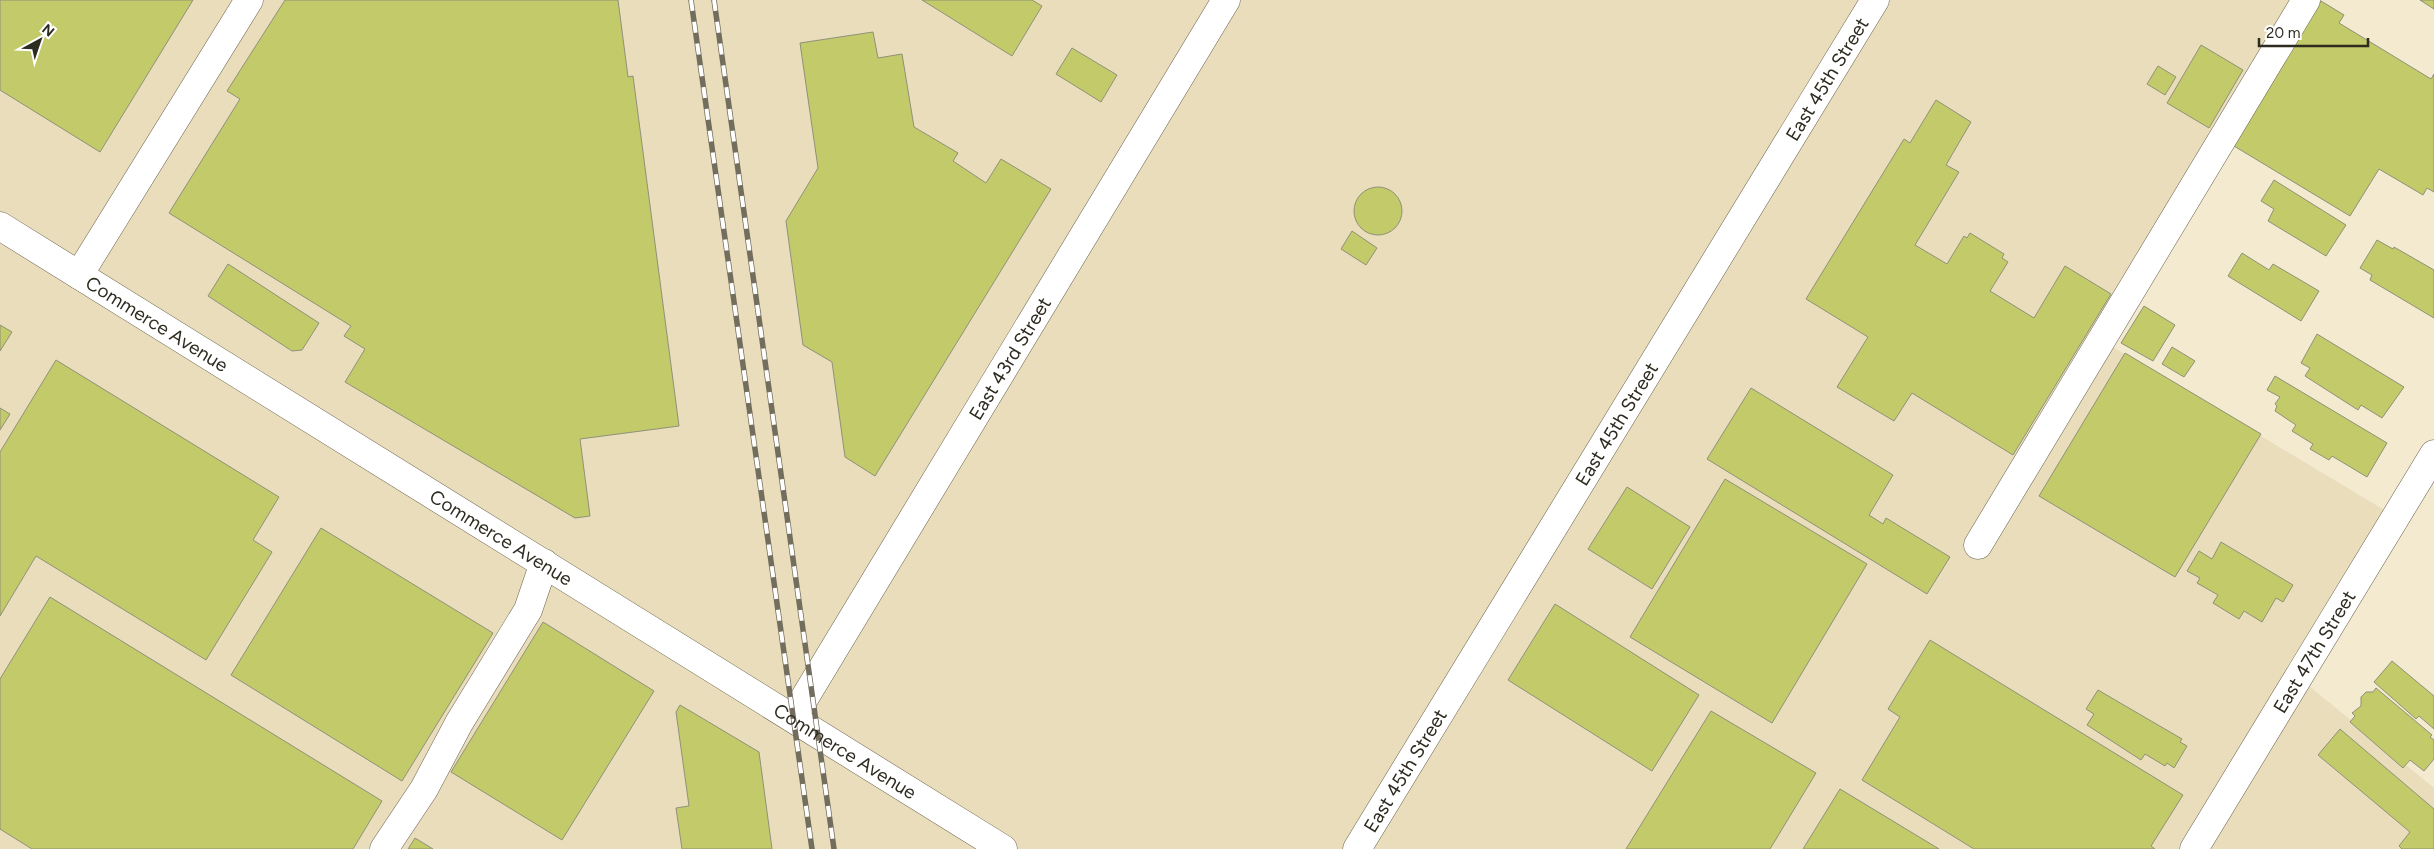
<svg xmlns="http://www.w3.org/2000/svg" width="2434" height="849" font-family="Figtree,sans-serif">
  <style>
    .built { fill: #e9ddbc }
    .building { fill: #c3ca69; stroke: #8f9179 }
    .lines { fill: none; stroke-linecap: round; stroke-linejoin: round }
    .minor-casing { stroke: #6c644e; stroke-width: 29 }
    .minor { stroke: #fff; stroke-width: 28 }
    .rail-casing { stroke: #726d5d; stroke-width: 5.5 }
    .rail { stroke: #fff; stroke-width: 4; stroke-dasharray: 11; stroke-linecap: butt }
    .labels { text-anchor: middle; stroke-width: 4; stroke-linejoin: round; paint-order: stroke }
    .street-label { font-size: 19px; fill: #2e2b21; stroke: #fff }
  </style>
  <rect width="100%" height="100%" fill="#f3ead0"/>
  <!-- built -->
  <path class="built" d="M0,0H2306L2101,340L2396,517L2298,677L2434,788V849H0Z"/>
  <!-- building -->
  <path class="building" d="M0,0H193L100,152L0,90Z
    M285,0H618L628,77L633,76L679,426L580,439L590,516L575,518L345,382L365,349L344,336L351,326L169,213L240,99L227,91Z
    M922,0H1032L1042,6L1012,56Z
    M2420,0H2434V9Z
    M2321,1L2344,15L2339,23L2431,79L2434,74V192L2427,188L2423,195L2379,169L2350,216L2234,146Z
    M873,32L878,58L902,54L914,127L958,153L953,161L986,183L1001,159L1051,189L875,476L845,457L832,362L803,345L786,221L818,168L800,43Z
    M2201,45L2243,70L2209,128L2167,103Z
    M1072,48L1117,75L1101,102L1056,74Z
    M2158,66L2176,77L2165,95L2147,84Z
    M1936,100L1971,122L1946,165L1959,172L1915,245L1947,264L1964,236L1967,238L1970,233L2004,254L2002,258L2008,262L1990,291L2034,318L2065,266L2111,294L2013,455L1912,393L1894,421L1837,387L1868,337L1806,299L1904,139L1910,143Z
    M2274,180L2346,225L2326,256L2268,221L2274,209L2261,201Z
    M1354 211a24 24 0 1 1 48 0a24 24 0 1 1-48 0Z
    M1352,231L1377,248L1366,265L1341,249Z
    M2377,240L2393,249L2394,247L2434,270V318L2370,280L2372,275L2360,268Z
    M2242,253L2269,270L2273,264L2319,291L2301,321L2228,276Z
    M228,264L319,323L302,350L292,351L208,296Z
    M2144,306L2175,325L2153,361L2121,343Z
    M0,325L12,332L0,351Z
    M2317,334L2404,387L2382,418L2361,405L2358,410L2305,376L2310,368L2301,363Z
    M2172,347L2195,361L2184,377L2162,364Z
    M2125,353L2261,434L2175,577L2039,496Z
    M56,360L279,497L253,540L272,552L206,660L36,556L0,616V452Z
    M2275,376L2387,443L2367,477L2332,456L2329,460L2310,449L2313,444L2292,431L2296,425L2275,411L2277,406L2275,404L2280,397L2267,390Z
    M1751,388L1893,475L1869,515L1883,524L1886,518L1950,557L1927,594L1707,459Z
    M0,408L10,414L0,430Z
    M1725,479L1867,564L1772,723L1630,637Z
    M1627,487L1690,527L1652,589L1588,549Z
    M321,528L493,633L402,781L231,675Z
    M2221,542L2293,585L2283,602L2276,598L2262,622L2244,611L2239,619L2213,603L2218,595L2197,583L2200,578L2187,571L2199,551L2212,559Z
    M50,597L382,801L353,849H32L0,829V679Z
    M1555,604L1699,695L1652,771L1508,680Z
    M543,622L654,691L562,840L451,772Z
    M1930,640L2183,795L2151,846L2155,849H1974L1862,780L1900,717L1888,709Z
    M2392,661L2434,696V729L2419,716L2416,719L2374,682Z
    M2376,688L2432,735L2430,737L2434,740V759L2424,771L2410,760L2403,768L2350,722L2355,716L2352,713L2361,706V697L2366,692H2373Z
    M2098,690L2182,739L2180,742L2187,746L2174,768L2167,763L2165,766L2145,754L2141,760L2087,725L2094,714L2086,709Z
    M680,705L759,752L772,849H682L676,808L689,806L676,712Z
    M1711,711L1816,773L1770,849H1626Z
    M2340,729L2434,809V849H2402L2399,846L2410,832L2318,755Z
    M1840,789L1939,849H1803Z
    M415,838L433,849H408Z"/>
  <g class="lines">
    <!-- minor casing -->
    <g class="minor-casing">
      <g id="minor">
        <path id="s1" d="M0,226L1003,849"/>
        <path d="M79,275L249,0"/>
        <path d="M1978,545L2306,0"/>
        <path id="s2" d="M793,717L1226,0"/>
        <path d="M384,849L424,789L459,723L528,610L544,563"/>
        <path id="s3" d="M1357,849L1875,0"/>
        <path id="s4" d="M2194,849L2434,454"/>
      </g>
    </g>
    <!-- minor -->
    <use href="#minor" class="minor"/>
    <!-- rail casing -->
    <g class="rail-casing">
      <path id="rail" d="M691,0L812,849
        M714,0L834,849"/>
    </g>
    <!-- rail -->
    <use href="#rail" class="rail"/>
  </g>
  <g class="labels">
    <!-- street labels -->
    <g class="street-label">
      <text dy="7" stroke="none"><textPath href="#s3" startOffset="902">East 45th Street</textPath></text>
      <text dy="7" stroke="none"><textPath href="#s1" startOffset="185">Commerce Avenue</textPath></text>
      <text dy="7" stroke="none"><textPath href="#s2" startOffset="419">East 43rd Street</textPath></text>
      <text dy="7" stroke="none"><textPath href="#s3" startOffset="498">East 45th Street</textPath></text>
      <text dy="7" stroke="none"><textPath href="#s1" startOffset="590">Commerce Avenue</textPath></text>
      <text dy="7" stroke="none"><textPath href="#s4" startOffset="231">East 47th Street</textPath></text>
      <text dy="7" stroke="none"><textPath href="#s1" startOffset="995">Commerce Avenue</textPath></text>
      <text dy="7" stroke="none"><textPath href="#s3" startOffset="92">East 45th Street</textPath></text>
    </g>
  </g>
  <!-- north arrow -->
  <g transform="translate(40 40) rotate(40)" stroke="#ffffff" stroke-width="4" paint-order="stroke">
  <path d="M0-4L9 19L0 12L-9 19Z" fill="#2e2b21"/>
  <text y="-8" font-size="14" font-weight="bold" text-anchor="middle" fill="#2e2b21">N</text>
  </g>
  <!-- scale -->
  <path d="M2259 38v8h109v-8" fill="none" stroke="#2e2b21" stroke-width="2.5"/>
  <text x="2266" y="38" font-size="15" fill="#2e2b21" stroke="#ffffff" stroke-width="4" paint-order="stroke">20 m</text>
</svg>
